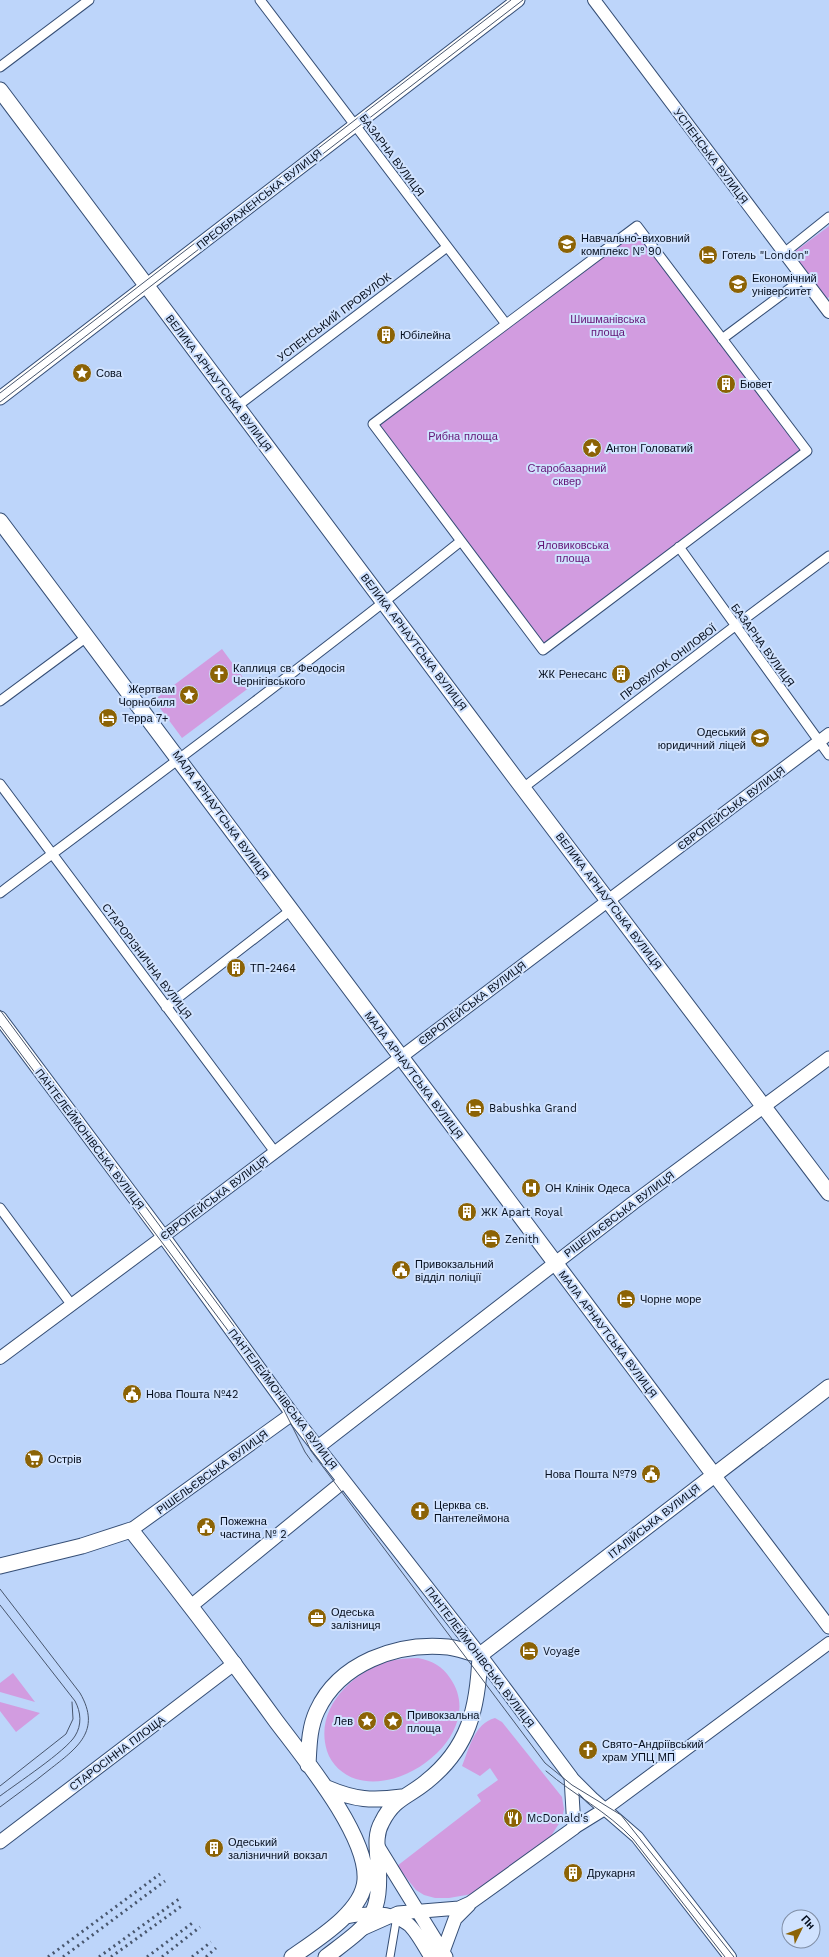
<svg xmlns="http://www.w3.org/2000/svg" width="829" height="1957" font-family="'Work Sans',sans-serif">
  <style>
    .green { fill: #d29ce0 }
    .water { fill: #34b0b5 }
    .lines { fill: none; stroke-linecap: round; stroke-linejoin: round }
    .pedestrian-casing { stroke: #354e75; stroke-width: 9 }
    .minor-casing { stroke: #354e75; stroke-width: 11 }
    .tertiary-casing { stroke: #354e75; stroke-width: 14 }
    .secondary-casing { stroke: #354e75; stroke-width: 15 }
    .primary-casing { stroke: #354e75; stroke-width: 17 }
    .pedestrian { stroke: #fff; stroke-width: 7 }
    .minor { stroke: #fff; stroke-width: 9 }
    .tertiary { stroke: #fff; stroke-width: 12 }
    .secondary { stroke: #fff; stroke-width: 13 }
    .primary { stroke: #fff; stroke-width: 15 }
    .tram { stroke: #48566d; stroke-width: 1 }
    .rail { stroke: #48566d; stroke-width: 3; stroke-dasharray: 2 4; stroke-linecap: butt }
    .labels { text-anchor: middle; stroke-width: 4; stroke-linejoin: round; paint-order: stroke }
    .street-label { font-size: 11px; fill: #050e1d; stroke: #d0e2fe }
    .poi-label { font-size: 11px; fill: #050e1d; stroke: #d0e2fe; text-anchor: start }
    .park-label { font-size: 11px; fill: #631475; stroke: #d0e2fe }
  </style>
  <rect width="100%" height="100%" fill="#bdd5fa"/>
  <!-- green -->
  <path class="green" d="M637,226L807,451L543,650L373,424Z
    M829,226V297L824,301L789,256Z
    M222,649L250,687L182,738L154,700Z
    M418,1658C433,1661 442,1666 450,1678C487,1730 407,1795 356,1779C343,1775 331,1764 327,1751C314,1709 351,1673 389,1661C398,1659 409,1658 418,1658Z
    M13,1673L35,1702L0,1692V1683Z
    M0,1702L40,1713L16,1732L0,1711Z
    M495,1718L502,1722L562,1797L564,1809L562,1819L551,1836L472,1894L449,1898H435L424,1895L416,1890L397,1866L481,1801L477,1795L498,1780L490,1768L480,1776L462,1766C470,1747 474,1724 495,1718Z"/>
  <!-- water -->
  <path class="water" d="M385 1721a9 9 0 1 1 18 0a9 9 0 1 1-18 0Z"/>
  <g class="lines">
    <!-- pedestrian casing -->
    <g class="pedestrian-casing">
      <path id="pedestrian" d="M390,1957L397,1916"/>
    </g>
    <!-- minor casing -->
    <g class="minor-casing">
      <path id="minor" d="M260,0L506,324
        M0,67L89,0
        M637,226L807,451L543,650L373,424Z
        M784,253L829,217
        M722,339L804,278
        M236,407L447,247
        M679,547L829,755
        M0,701L88,636
        M0,784L275,1152
        M523,788L735,626L829,556
        M0,893C155,777 310,662 461,541
        M166,1007L291,910
        M0,1208L71,1304"/>
    </g>
    <!-- tertiary casing -->
    <g class="tertiary-casing">
      <path id="tertiary" d="M594,0L829,312
        M0,1358L160,1239L829,734
        M571,1777L592,1798L637,1837L730,1957
        M574,1828L608,1807L829,1643"/>
    </g>
    <!-- secondary casing -->
    <g class="secondary-casing">
      <path id="secondary" d="M0,398L518,0
        M0,1018L163,1236L298,1422L480,1655L571,1777L574,1828L470,1903L459,1908L398,1913L362,1929
        M318,1447L633,1203L829,1058
        M714,1475L829,1627
        M131,1530L292,1414
        M191,1606L344,1481
        M0,1842L235,1663
        M377,1845L446,1957
        M345,1917C367,1913 388,1910 408,1924C416,1930 425,1948 431,1957
        M441,1957L455,1919L469,1905"/>
    </g>
    <!-- primary casing -->
    <g class="primary-casing">
      <path id="primary" d="M0,90L516,779L829,1193
        M0,521C240,838 475,1158 714,1475
        M0,1566L82,1546L131,1530C181,1593 229,1656 276,1721C303,1757 368,1835 365,1880C363,1912 316,1940 292,1957
        M480,1655L829,1387
        M308,1765C309,1747 309,1728 317,1711C339,1663 397,1642 448,1647C458,1648 469,1653 480,1655
        M327,1788C355,1800 372,1801 402,1797
        M326,1957C369,1924 382,1919 378,1861C377,1847 375,1834 382,1822C394,1798 408,1797 426,1782C469,1748 478,1708 480,1655"/>
    </g>
    <!-- pedestrian -->
    <use href="#pedestrian" class="pedestrian"/>
    <!-- minor -->
    <use href="#minor" class="minor"/>
    <!-- tertiary -->
    <use href="#tertiary" class="tertiary"/>
    <!-- secondary -->
    <use href="#secondary" class="secondary"/>
    <!-- primary -->
    <use href="#primary" class="primary"/>
    <!-- tram -->
    <path class="tram" d="M0,393L511,0
      M0,402L523,0
      M0,1010L285,1395L311,1451L545,1763L572,1785L621,1815L734,1957
      M0,1026L277,1396L305,1452L312,1462
      M0,1589L80,1693C102,1731 77,1748 49,1770C33,1783 16,1795 0,1807
      M0,1605L75,1701C81,1712 82,1725 75,1736C66,1751 16,1784 0,1796
      M546,1771C574,1795 608,1812 633,1839L725,1957
      M0,1786L66,1734L73,1719L72,1702"/>
    <!-- rail -->
    <path class="rail" d="M48,1957L160,1874
      M63,1957L165,1881
      M99,1957L179,1899
      M111,1957L183,1905
      M147,1957L195,1921
      M162,1957L200,1927
      M192,1957L211,1942
      M206,1957L216,1948"/>
  </g>
  <!-- icons -->
  <defs>
    <g id="school-disc" transform="scale(1)"><circle r="9.5" fill="#8c6305" stroke="#d0e2fe"/><path d="M0-5L7-2L0 1L-7-2ZM-4 1L0 2.5L4 1V4Q0 6-4 4Z" fill="#fff"/></g>
    <g id="hotel-disc" transform="scale(1)"><circle r="9.5" fill="#8c6305" stroke="#d0e2fe"/><path d="M-6-4.5h1.5V1H6V5H4.5V3h-9V5H-6ZM-4 0a1.8 1.8 0 1 1 3.6 0ZM.5 0V-2.5h3Q6-2.5 6 0Z" fill="#fff"/></g>
    <g id="university-disc" transform="scale(1)"><circle r="9.5" fill="#8c6305" stroke="#d0e2fe"/><path d="M0-5L7-2L0 1L-7-2ZM-4 1L0 2.5L4 1V4Q0 6-4 4Z" fill="#fff"/></g>
    <g id="building-disc" transform="scale(1)"><circle r="9.5" fill="#8c6305" stroke="#d0e2fe"/><path d="M-4-6H4V6H1V3H-1V6H-4ZM-2.5-4.3h1.7v1.8h-1.7ZM.8-4.3h1.7v1.8H.8ZM-2.5-1h1.7V.8h-1.7ZM.8-1h1.7V.8H.8Z" fill="#fff"/></g>
    <g id="sight-disc" transform="scale(1)"><circle r="9.5" fill="#8c6305" stroke="#d0e2fe"/><path d="M0-6L1.8-2.2L6-1.7L2.9 1.2L3.7 5.4L0 3.3L-3.7 5.4L-2.9 1.2L-6-1.7L-1.8-2.2Z" fill="#fff"/></g>
    <g id="church-disc" transform="scale(1)"><circle r="9.5" fill="#8c6305" stroke="#d0e2fe"/><path d="M-1.2-6h2.4v3.5h3.3v2.4h-3.3V6h-2.4V-.1h-3.3v-2.4h3.3Z" fill="#fff"/></g>
    <g id="hospital-disc" transform="scale(1)"><circle r="9.5" fill="#8c6305" stroke="#d0e2fe"/><path d="M-5-5h3v3.5h4V-5h3V5h-3V1.5h-4V5h-3Z" fill="#fff"/></g>
    <g id="civic-disc" transform="scale(1)"><circle r="9.5" fill="#8c6305" stroke="#d0e2fe"/><path d="M-.6-6.5H3V-4.5H.6V-3L4-1V1h2V6H-6V1h2V-1L-.6-3ZM-1.2 2.5V6h2.4V2.5Z" fill="#fff"/></g>
    <g id="supermarket-disc" transform="scale(1)"><circle r="9.5" fill="#8c6305" stroke="#d0e2fe"/><path d="M-6-5.5h2.5l.6 2H6L4.5 2H-2.5L-4.4-4H-6ZM-1.5 3.2a1.3 1.3 0 1 0 .1 0ZM3 3.2a1.3 1.3 0 1 0 .1 0Z" fill="#fff"/></g>
    <g id="office-disc" transform="scale(1)"><circle r="9.5" fill="#8c6305" stroke="#d0e2fe"/><path d="M-6-3h4V-5.5h4V-3h4V5H-6ZM-1-4.5V-3h2v-1.5ZM-6 0V1H6V0Z" fill="#fff"/></g>
    <g id="restaurant-disc" transform="scale(1)"><circle r="9.5" fill="#8c6305" stroke="#d0e2fe"/><path d="M-5-6h1v4h1v-4h1v4h1v-4h1v5L-1.5 .5V6h-2V.5L-5-1ZM5-6V6H3V1.5H1.5Q1.5-4 5-6Z" fill="#fff"/></g>
  </defs>
  <g fill-rule="evenodd">
    <use href="#school-disc" x="567" y="244"/>
    <use href="#hotel-disc" x="708" y="255"/>
    <use href="#university-disc" x="738" y="284"/>
    <use href="#building-disc" x="386" y="335"/>
    <use href="#sight-disc" x="82" y="373"/>
    <use href="#building-disc" x="726" y="384"/>
    <use href="#sight-disc" x="592" y="448"/>
    <use href="#church-disc" x="219" y="674"/>
    <use href="#building-disc" x="621" y="674"/>
    <use href="#sight-disc" x="189" y="695"/>
    <use href="#hotel-disc" x="108" y="718"/>
    <use href="#school-disc" x="760" y="738"/>
    <use href="#building-disc" x="236" y="968"/>
    <use href="#hotel-disc" x="475" y="1108"/>
    <use href="#hospital-disc" x="531" y="1188"/>
    <use href="#building-disc" x="467" y="1212"/>
    <use href="#hotel-disc" x="491" y="1239"/>
    <use href="#civic-disc" x="401" y="1270"/>
    <use href="#hotel-disc" x="626" y="1299"/>
    <use href="#civic-disc" x="132" y="1394"/>
    <use href="#supermarket-disc" x="34" y="1459"/>
    <use href="#civic-disc" x="651" y="1474"/>
    <use href="#church-disc" x="420" y="1511"/>
    <use href="#civic-disc" x="206" y="1527"/>
    <use href="#office-disc" x="317" y="1618"/>
    <use href="#hotel-disc" x="529" y="1651"/>
    <use href="#sight-disc" x="367" y="1721"/>
    <use href="#sight-disc" x="393" y="1721"/>
    <use href="#church-disc" x="588" y="1750"/>
    <use href="#restaurant-disc" x="513" y="1818"/>
    <use href="#building-disc" x="214" y="1848"/>
    <use href="#building-disc" x="573" y="1873"/>
  </g>
  <g class="labels">
    <!-- street labels -->
    <g class="street-label">
      <text transform="translate(392 155) rotate(53)" y="4">БАЗАРНА ВУЛИЦЯ</text>
      <text transform="translate(711 156) rotate(53)" y="4">УСПЕНСЬКА ВУЛИЦЯ</text>
      <text transform="translate(259 199) rotate(-38)" y="4">ПРЕОБРАЖЕНСЬКА ВУЛИЦЯ</text>
      <text transform="translate(334 317) rotate(-37)" y="4">УСПЕНСЬКИЙ ПРОВУЛОК</text>
      <text transform="translate(219 383) rotate(53)" y="4">ВЕЛИКА АРНАУТСЬКА ВУЛИЦЯ</text>
      <text transform="translate(414 642) rotate(53)" y="4">ВЕЛИКА АРНАУТСЬКА ВУЛИЦЯ</text>
      <text transform="translate(763 645) rotate(54)" y="4">БАЗАРНА ВУЛИЦЯ</text>
      <text transform="translate(668 662) rotate(-37)" y="4">ПРОВУЛОК ОНІЛОВОЇ</text>
      <text transform="translate(731 808) rotate(-37)" y="4">ЄВРОПЕЙСЬКА ВУЛИЦЯ</text>
      <text transform="translate(221 815) rotate(54)" y="4">МАЛА АРНАУТСЬКА ВУЛИЦЯ</text>
      <text transform="translate(609 901) rotate(53)" y="4">ВЕЛИКА АРНАУТСЬКА ВУЛИЦЯ</text>
      <text transform="translate(147 961) rotate(53)" y="4">СТАРОРІЗНИЧНА ВУЛИЦЯ</text>
      <text transform="translate(472 1003) rotate(-37)" y="4">ЄВРОПЕЙСЬКА ВУЛИЦЯ</text>
      <text transform="translate(414 1075) rotate(53)" y="4">МАЛА АРНАУТСЬКА ВУЛИЦЯ</text>
      <text transform="translate(90 1139) rotate(53)" y="4">ПАНТЕЛЕЙМОНІВСЬКА ВУЛИЦЯ</text>
      <text transform="translate(214 1198) rotate(-37)" y="4">ЄВРОПЕЙСЬКА ВУЛИЦЯ</text>
      <text transform="translate(619 1214) rotate(-37)" y="4">РІШЕЛЬЄВСЬКА ВУЛИЦЯ</text>
      <text transform="translate(608 1334) rotate(53)" y="4">МАЛА АРНАУТСЬКА ВУЛИЦЯ</text>
      <text transform="translate(283 1399) rotate(53)" y="4">ПАНТЕЛЕЙМОНІВСЬКА ВУЛИЦЯ</text>
      <text transform="translate(212 1472) rotate(-36)" y="4">РІШЕЛЬЄВСЬКА ВУЛИЦЯ</text>
      <text transform="translate(654 1521) rotate(-38)" y="4">ІТАЛІЙСЬКА ВУЛИЦЯ</text>
      <text transform="translate(480 1657) rotate(53)" y="4">ПАНТЕЛЕЙМОНІВСЬКА ВУЛИЦЯ</text>
      <text transform="translate(117 1753) rotate(-37)" y="4">СТАРОСІННА ПЛОЩА</text>
    </g>
    <!-- poi labels -->
    <g class="poi-label">
      <text x="581" y="242">Навчально-виховний<tspan x="581" dy="13">комплекс № 90</tspan></text>
      <text x="722" y="259">Готель "London"</text>
      <text x="752" y="282">Економічний<tspan x="752" dy="13">університет</tspan></text>
      <text x="400" y="339">Юбілейна</text>
      <text x="96" y="377">Сова</text>
      <text x="740" y="388">Бювет</text>
      <text x="606" y="452">Антон Головатий</text>
      <text x="233" y="672">Каплиця св. Феодосія<tspan x="233" dy="13">Чернігівського</tspan></text>
      <text x="607" y="678" text-anchor="end">ЖК Ренесанс</text>
      <text x="175" y="693" text-anchor="end">Жертвам<tspan x="175" dy="13">Чорнобиля</tspan></text>
      <text x="122" y="722">Терра 7+</text>
      <text x="746" y="736" text-anchor="end">Одеський<tspan x="746" dy="13">юридичний ліцей</tspan></text>
      <text x="250" y="972">ТП-2464</text>
      <text x="489" y="1112">Babushka Grand</text>
      <text x="545" y="1192">ОН Клінік Одеса</text>
      <text x="481" y="1216">ЖК Apart Royal</text>
      <text x="505" y="1243">Zenith</text>
      <text x="415" y="1268">Привокзальний<tspan x="415" dy="13">відділ поліції</tspan></text>
      <text x="640" y="1303">Чорне море</text>
      <text x="146" y="1398">Нова Пошта №42</text>
      <text x="48" y="1463">Острів</text>
      <text x="637" y="1478" text-anchor="end">Нова Пошта №79</text>
      <text x="434" y="1509">Церква св.<tspan x="434" dy="13">Пантелеймона</tspan></text>
      <text x="220" y="1525">Пожежна<tspan x="220" dy="13">частина № 2</tspan></text>
      <text x="331" y="1616">Одеська<tspan x="331" dy="13">залізниця</tspan></text>
      <text x="543" y="1655">Voyage</text>
      <text x="407" y="1719">Привокзальна<tspan x="407" dy="13">площа</tspan></text>
      <text x="353" y="1725" text-anchor="end">Лев</text>
      <text x="602" y="1748">Свято-Андріївський<tspan x="602" dy="13">храм УПЦ МП</tspan></text>
      <text x="527" y="1822">McDonald's</text>
      <text x="228" y="1846">Одеський<tspan x="228" dy="13">залізничний вокзал</tspan></text>
      <text x="587" y="1877">Друкарня</text>
    </g>
    <!-- park labels -->
    <g class="park-label">
      <text x="608" y="323">Шишманівська<tspan x="608" dy="13">площа</tspan></text>
      <text x="463" y="440">Рибна площа</text>
      <text x="567" y="472">Старобазарний<tspan x="567" dy="13">сквер</tspan></text>
      <text x="573" y="549">Яловиковська<tspan x="573" dy="13">площа</tspan></text>
    </g>
  </g>
  <!-- north arrow -->
  <g transform="translate(801 1929) rotate(47)"><circle r="19" fill="#d0e2fe" stroke="#7f8da4"/>
  <path d="M0-3L7 15L0 10L-7 15Z" fill="#8c6305"/>
  <text y="-6" font-size="11" font-weight="bold" text-anchor="middle" fill="#050e1d">Пн</text>
  </g>
</svg>
